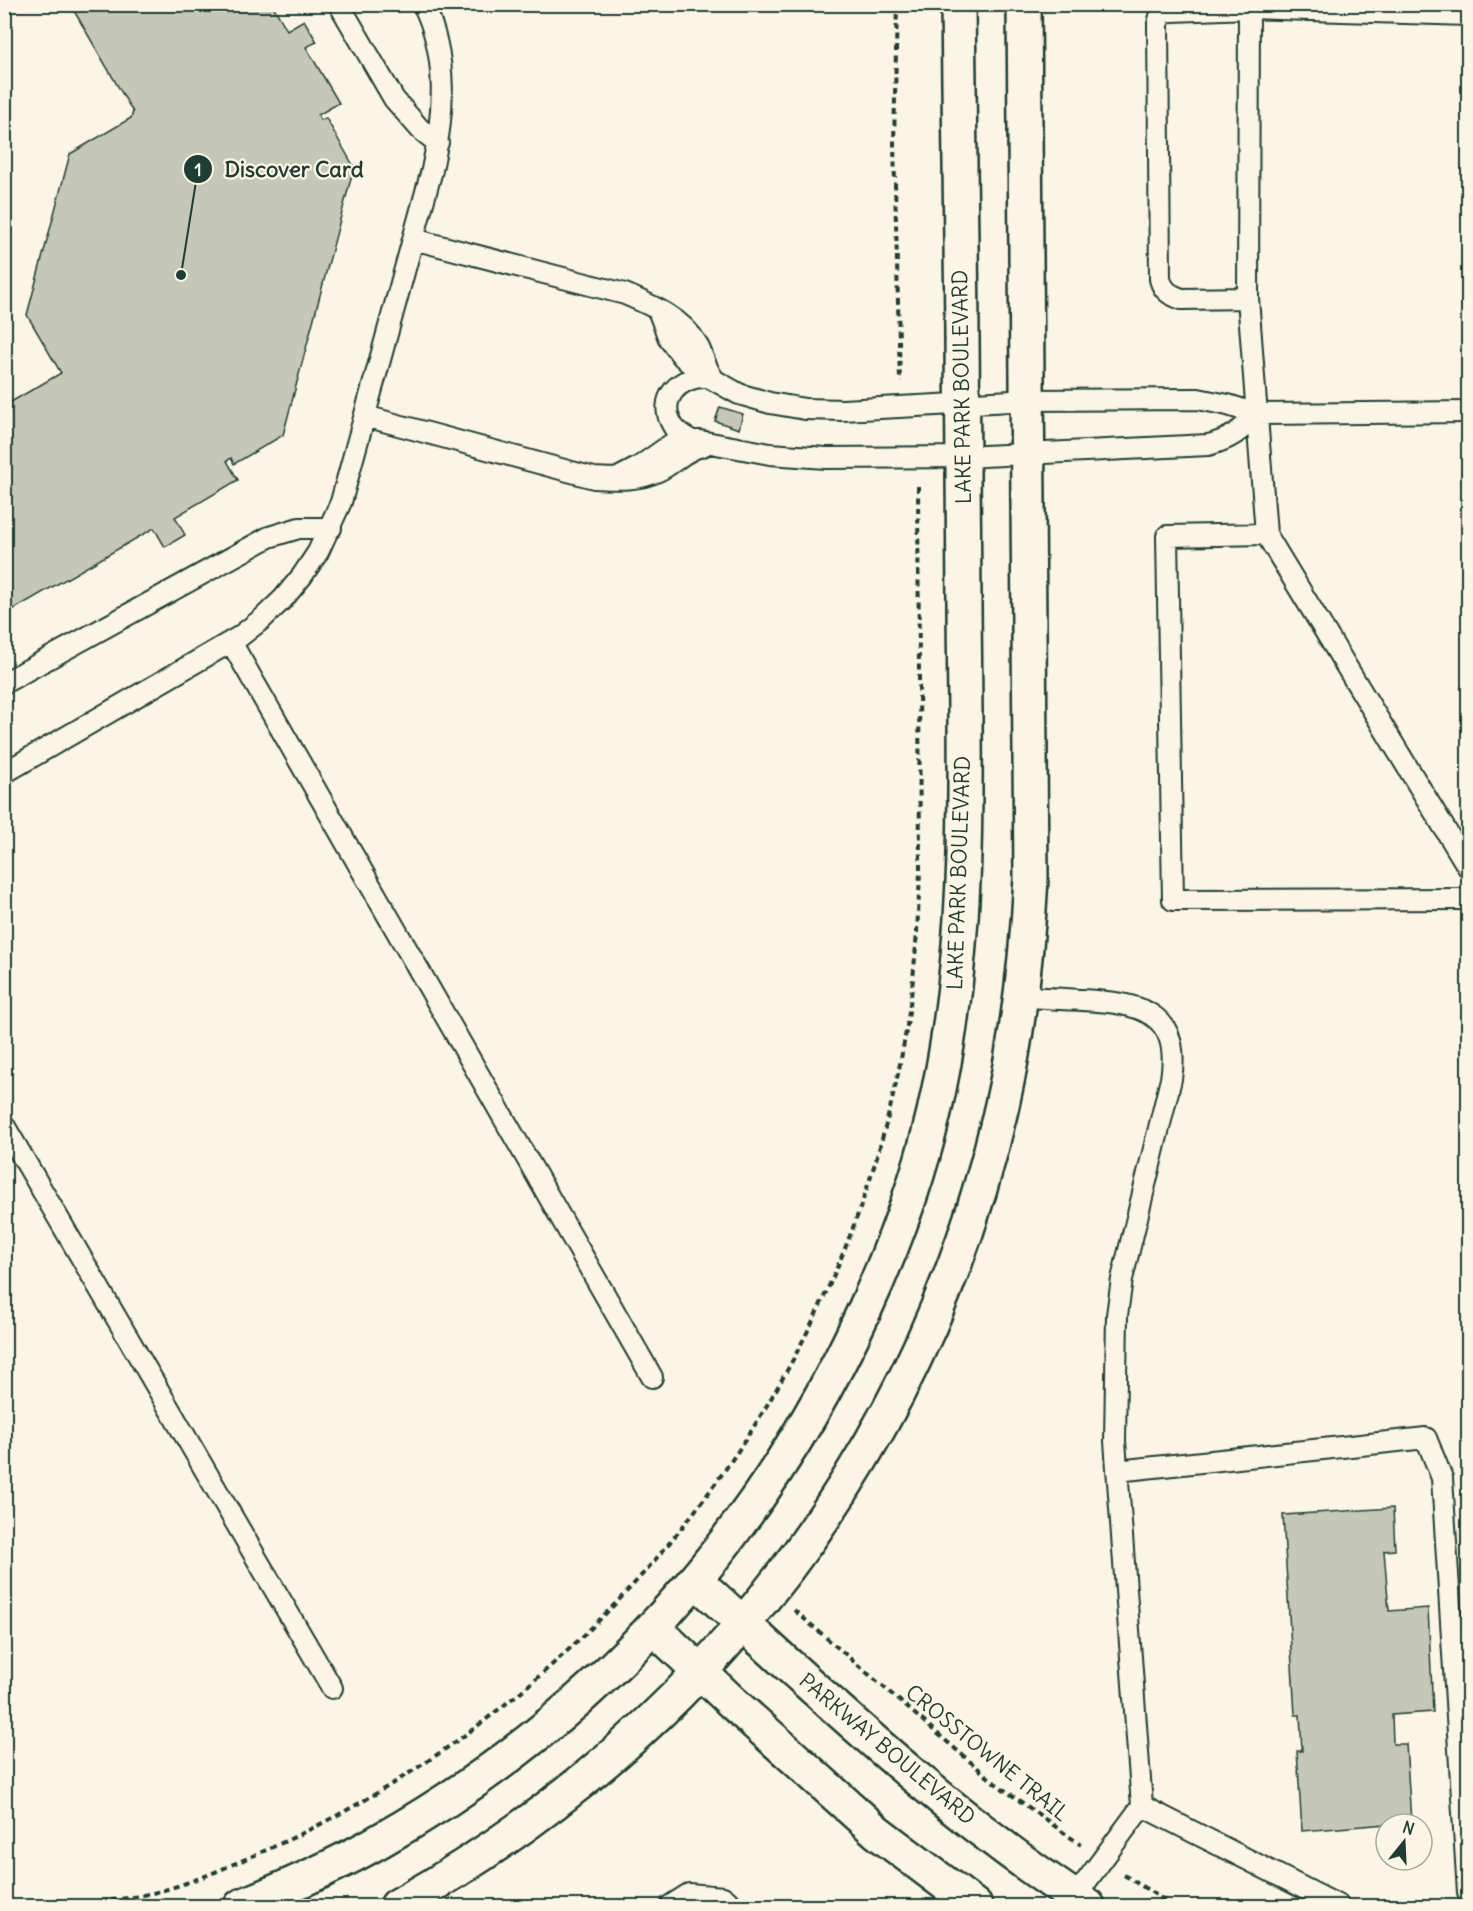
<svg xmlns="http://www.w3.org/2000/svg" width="1473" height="1911" font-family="Delius,sans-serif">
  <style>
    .building { fill: #c5c7b9; stroke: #1f3d34; stroke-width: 1.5 }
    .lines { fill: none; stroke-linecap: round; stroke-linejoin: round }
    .lane-casing { stroke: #1f3d34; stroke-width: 24 }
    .secondary-casing { stroke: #1f3d34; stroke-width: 38 }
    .path { stroke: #1f3d34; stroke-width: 4; stroke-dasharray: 6 4.5; stroke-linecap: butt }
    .lane { stroke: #fcf5e5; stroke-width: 20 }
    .secondary { stroke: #fcf5e5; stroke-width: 33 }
    .labels { text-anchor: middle; stroke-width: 4.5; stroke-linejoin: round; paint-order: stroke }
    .street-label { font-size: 21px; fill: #1f3d34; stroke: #fcf5e5 }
    .leader { fill: none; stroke: #1f3d34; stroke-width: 2 }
    .callout-dot { fill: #1f3d34; stroke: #fcf5e5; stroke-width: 2 }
    .mark-label { font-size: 18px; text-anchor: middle; font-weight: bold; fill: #fff }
    .callout-label { font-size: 22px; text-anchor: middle; font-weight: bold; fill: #1f3d34; stroke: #fcf5e5; stroke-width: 4.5; stroke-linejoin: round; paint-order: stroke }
  </style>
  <rect width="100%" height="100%" fill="#fcf5e5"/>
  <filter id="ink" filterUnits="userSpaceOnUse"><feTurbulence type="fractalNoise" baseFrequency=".0167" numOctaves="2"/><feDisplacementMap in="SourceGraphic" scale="12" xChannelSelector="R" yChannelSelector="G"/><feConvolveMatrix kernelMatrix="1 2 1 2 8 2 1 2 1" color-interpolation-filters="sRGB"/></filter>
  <g filter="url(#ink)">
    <!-- building -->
    <path class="building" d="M70,4H272L287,30L304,20L317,42L306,47L339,103L318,115L321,120L326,118L354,167L283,435L234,464L231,458L227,461L238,480L175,517L185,535L165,547L154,528L4,615V406L61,373L27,315L70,154L131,118L133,112Z
      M720,407L743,414L739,429L715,421Z
      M1393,1508L1395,1550L1384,1551L1389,1611L1428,1608L1433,1712L1392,1715L1393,1744H1406L1411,1822L1302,1831L1297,1751H1302L1300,1715H1295L1283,1515Z"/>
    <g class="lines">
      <!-- lane casing -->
      <g class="lane-casing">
        <path id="lane" d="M339,4L394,99L420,129L438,143
          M1468,15L1249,8L1248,298L1266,534L1468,867
          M413,239L625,294C651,305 682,318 697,344C703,355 705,367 713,378
          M1248,298L1182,299C1170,295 1163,291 1160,279L1158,24L1161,13L1173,11L1249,8
          M658,310L669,339L682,356L698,371L739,394L770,403L805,409L843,410L1028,400L1198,399L1228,405L1256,414L1468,412
          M365,416L594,478C615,479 638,481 658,471C674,464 685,449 703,446
          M692,441C685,437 677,433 673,426C656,399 680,375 708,377
          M618,478L639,467L673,443L685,441H700L770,454L826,458L963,457L1208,445C1229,440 1242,431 1256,414
          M1266,534L1167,536L1173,900L1468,899
          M231,642L652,1377
          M4,683L269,537L299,528H331
          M4,773L239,637L262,619L283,599L302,576L318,552L341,502L432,170C444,115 449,57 423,4
          M1021,996C1041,998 1062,999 1082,1000C1137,1003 1182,1010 1171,1079L1122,1279L1117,1315L1115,1441L1142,1806
          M4,1125L332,1688
          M1117,1471L1426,1438L1442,1478L1468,1893
          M1074,1898L1142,1806L1339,1906
          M670,1906L689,1894L723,1897L734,1906"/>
      </g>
      <!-- secondary casing -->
      <g class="secondary-casing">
        <path id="secondary" d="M695,1580C821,1694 945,1814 1088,1906
          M654,1628L733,1703L877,1832L975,1906
          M241,1906C288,1887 336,1866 381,1840C597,1718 762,1535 865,1309C897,1239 924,1165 939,1089C972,929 965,765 964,603C963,403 961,204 958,4
          M397,1906C705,1734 924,1450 1002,1105C1019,1030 1027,954 1031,878L1024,4"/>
      </g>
      <!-- path -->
      <path class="path" d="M897,4L894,144L900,382
        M794,1610L995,1783L1081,1845
        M1124,1875L1174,1906
        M59,1906C90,1903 122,1900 153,1893C181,1886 209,1875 236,1863C299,1837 359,1806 417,1768C674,1601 858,1329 907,1025C915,974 918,923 920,871L918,483"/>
      <!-- lane -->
      <use href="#lane" class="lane"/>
      <!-- secondary -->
      <use href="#secondary" class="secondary"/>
    </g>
  </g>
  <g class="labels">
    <!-- street labels -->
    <g class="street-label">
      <text transform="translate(962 387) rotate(-91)" y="7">LAKE PARK BOULEVARD</text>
      <text transform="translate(959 873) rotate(-88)" y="7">LAKE PARK BOULEVARD</text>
      <text transform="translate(887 1749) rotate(40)" y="7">PARKWAY BOULEVARD</text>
      <text transform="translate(987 1753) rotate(39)" y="7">CROSSTOWNE TRAIL</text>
    </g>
  </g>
  <!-- callouts -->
  <path class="leader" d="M181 275L198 169"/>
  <g class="callout-dot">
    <circle cx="181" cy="275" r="6"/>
    <circle cx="198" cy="169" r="15"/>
  </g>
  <g class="mark-label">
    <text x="198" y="176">1</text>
  </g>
  <g class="callout-label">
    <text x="294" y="177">Discover Card</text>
  </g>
  <!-- margin -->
  <rect width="1473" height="1911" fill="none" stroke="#fcf5e5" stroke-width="24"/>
  <rect x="12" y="12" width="1449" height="1887" fill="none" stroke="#1f3d34" stroke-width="2" filter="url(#ink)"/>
  <!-- north arrow -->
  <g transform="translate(1404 1842) rotate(18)"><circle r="28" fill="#fcf5e5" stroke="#a4ab9e" stroke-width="1.5"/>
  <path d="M0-4.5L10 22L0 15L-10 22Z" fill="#1f3d34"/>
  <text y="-9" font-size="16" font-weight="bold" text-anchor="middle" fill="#1f3d34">N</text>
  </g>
</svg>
